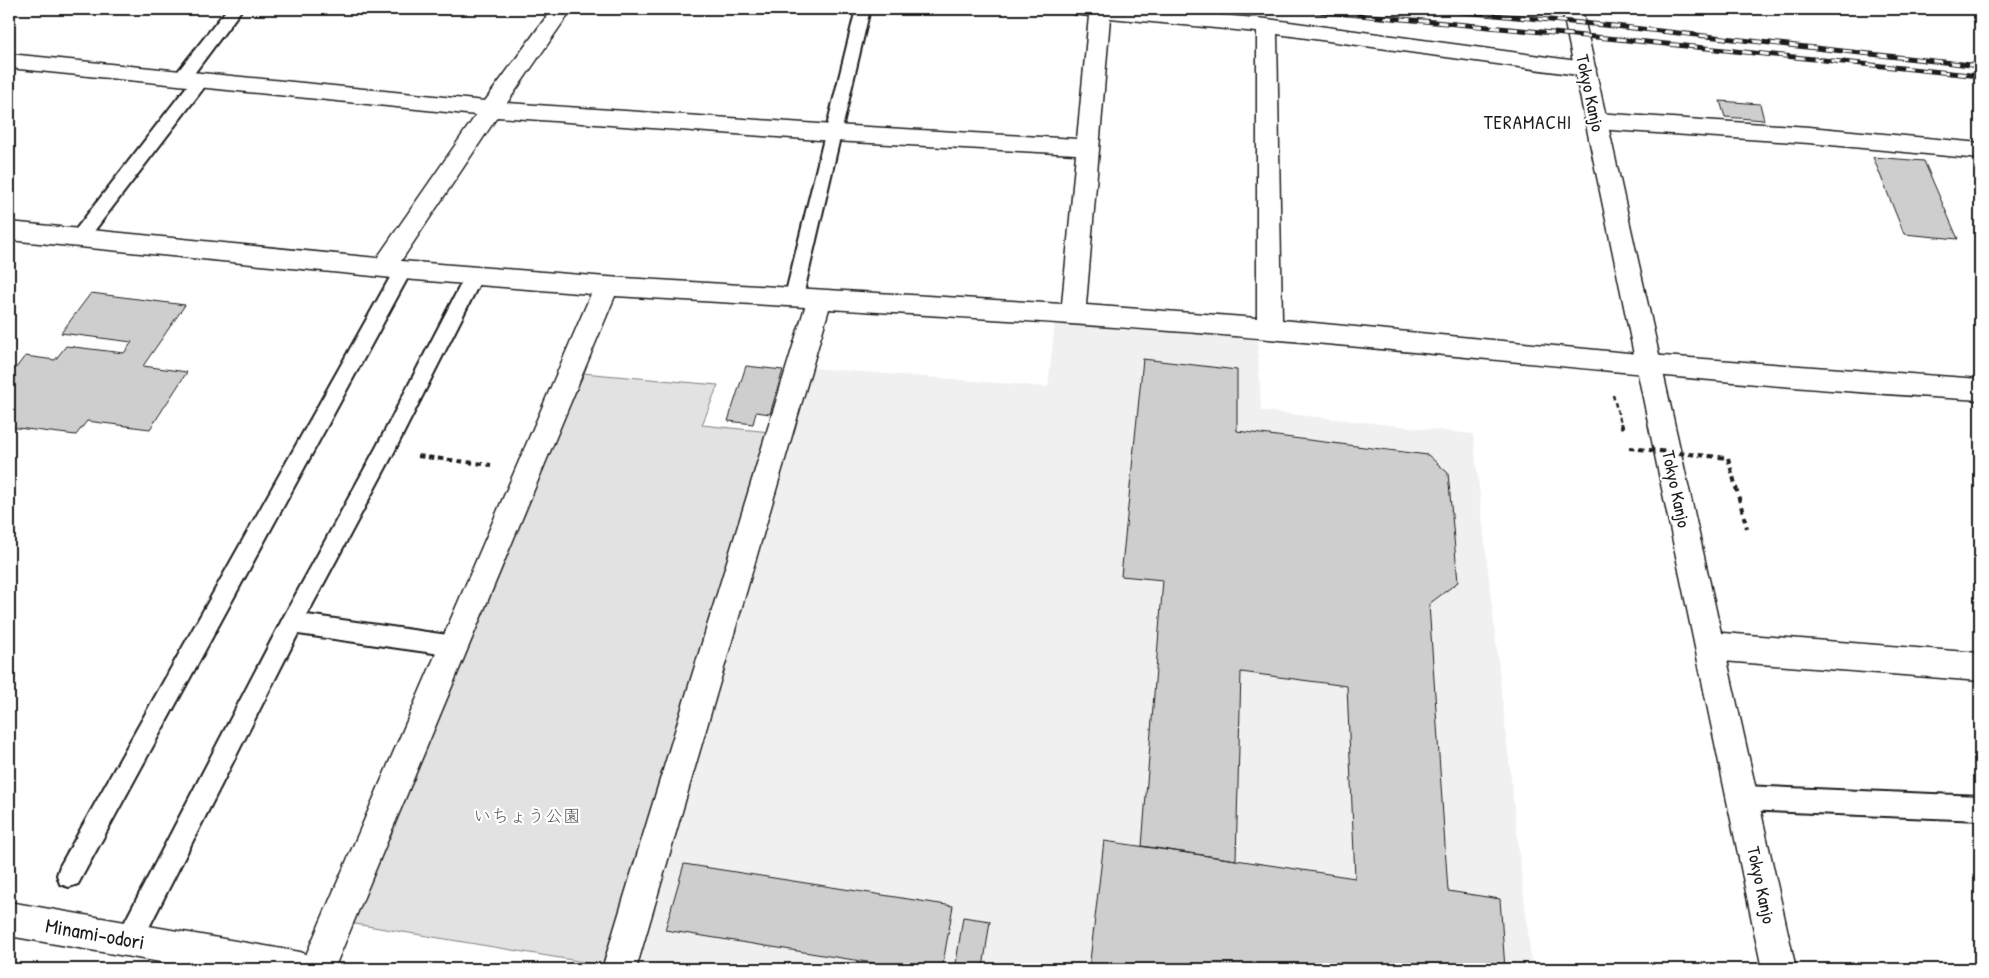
<svg xmlns="http://www.w3.org/2000/svg" width="1989" height="978" font-family="'Patrick Hand','Klee One',sans-serif">
  <style>
    .built { fill: #f0f0f0 }
    .green { fill: #e2e2e2; stroke: #7f7f7f }
    .building { fill: #cecece; stroke: #1c1c1c; fill-rule: evenodd }
    .lines { fill: none; stroke-linecap: round; stroke-linejoin: round }
    .lane-casing { stroke: #1c1c1c; stroke-width: 4 }
    .street-casing { stroke: #1c1c1c; stroke-width: 3 }
    .secondary-casing { stroke: #1c1c1c; stroke-width: 3 }
    .highway-casing { stroke: #1c1c1c; stroke-width: 3 }
    .path-far1 { stroke: #1c1c1c; stroke-width: 2.5; stroke-dasharray: 4.5 3; stroke-linecap: butt }
    .path { stroke: #1c1c1c; stroke-width: 4; stroke-dasharray: 5.5 4.5; stroke-linecap: butt }
    .lane { fill: #fff; fill-rule: evenodd }
    .street { fill: #fff; fill-rule: evenodd }
    .secondary { fill: #fff; fill-rule: evenodd }
    .highway { fill: #fff; fill-rule: evenodd }
    .rail-casing { stroke: #1c1c1c; stroke-width: 5 }
    .rail { stroke: #fff; stroke-width: 3; stroke-dasharray: 9; stroke-linecap: butt }
    .path-bridge { stroke: #1c1c1c; stroke-width: 4; stroke-dasharray: 5.5 4.5; stroke-linecap: butt }
    .labels { text-anchor: middle; stroke-width: 4.5; stroke-linejoin: round; paint-order: stroke }
    .street-label { font-size: 18px; fill: #1c1c1c; stroke: #fff }
    .park-label { font-size: 18px; fill: #575757; stroke: #fff }
    .neighbourhood-label { font-size: 19px; letter-spacing: 1px; fill: #1c1c1c; stroke: #fff }
    .near-street-label { font-size: 21px; fill: #1c1c1c; stroke: #fff }
  </style>
  <rect width="100%" height="100%" fill="#fff"/>
  <filter id="ink" filterUnits="userSpaceOnUse"><feTurbulence type="fractalNoise" baseFrequency=".02" numOctaves="2"/><feDisplacementMap in="SourceGraphic" scale="10" xChannelSelector="R" yChannelSelector="G"/><feConvolveMatrix kernelMatrix="1 2 1 2 8 2 1 2 1" color-interpolation-filters="sRGB"/></filter>
  <g filter="url(#ink)">
    <!-- built -->
    <path class="built" d="M1056,313L1257,328L1261,411L1473,434L1532,969L620,968L800,367L1048,387Z"/>
    <!-- green -->
    <path class="green" d="M571,372L718,385L702,425L780,433L620,968L337,921Z"/>
    <!-- building -->
    <path class="building" d="M1720,101L1760,104L1764,120L1725,117Z
      M1873,157L1924,161L1958,239L1904,234Z
      M91,293L185,305L143,366L187,372L150,429L87,421L76,435L9,427V377L25,356L55,360L66,346L124,353L132,342L61,333Z
      M1143,359L1237,370V431L1428,455L1448,473L1458,582L1429,604L1448,891L1500,899L1505,969H1089L1104,841L1236,860L1142,846L1163,580L1121,576ZM1241,672L1347,686L1355,878L1236,860Z
      M746,366L783,370L770,414L756,412L753,424L728,421Z
      M684,864L953,906L942,969H911L665,930Z
      M963,917L990,921L983,968L956,963Z"/>
    <g class="lines">
      <!-- lane casing -->
      <g class="lane-casing">
        <path id="lane" d="M227,9H242L187,83L181,84L175,83L173,79L175,75Z
          M856,9H870L803,296L800,301L794,303L788,301L785,296Z
          M200,76L206,77L208,81L206,85L85,243L79,244L73,243L70,238L73,233L194,77Z
          M403,263L409,265L412,270L78,884L69,887L60,884L57,875L60,866L397,265Z
          M474,269L480,271L483,276L391,458L307,615L455,636L463,639L466,646L463,653L455,656L298,634L138,949L129,952L120,949L117,940L120,931L284,616L377,446L465,276L468,271Z
          M1743,786L1980,796V820L1743,810L1735,806L1731,798L1735,790Z"/>
      </g>
      <!-- street casing -->
      <g class="street-casing">
        <path id="street" d="M552,9H572L507,103L834,125L1077,139L1089,16L1073,14L1070,9H1149L1267,19L1585,62L1593,64L1596,69L1593,74L1585,76L1277,34L1282,320L1649,355L1980,379V400C1743,387 1506,359 1269,339C1123,326 976,318 829,309L636,969H602L805,307L615,296L334,969H300L591,294L403,279L9,240V222L377,258L476,115L9,68V54L485,101ZM1110,18L1257,32V318L1086,305ZM497,117L834,141L1076,154L1062,304L607,277L401,261Z
          M1596,113L1809,127L1980,143V159L1809,143L1596,129L1588,126L1585,121L1588,116Z
          M1710,632L1980,653V681L1710,660L1699,656L1695,646L1699,636Z"/>
      </g>
      <!-- secondary casing -->
      <g class="secondary-casing">
        <path id="secondary" d="M9,902L300,952L312,957L317,969H201L9,936Z"/>
      </g>
      <!-- highway casing -->
      <g class="highway-casing">
        <path id="highway" d="M1562,9H1582L1796,969H1762Z"/>
      </g>
      <!-- path-far1 -->
      <path class="path-far1" d="M1613,395L1621,424"/>
      <!-- path -->
      <path class="path" d="M1621,423L1623,430
        M418,456L491,465
        M1728,458L1747,528"/>
      <!-- lane -->
      <use href="#lane" class="lane"/>
      <!-- street -->
      <use href="#street" class="street"/>
      <!-- secondary -->
      <use href="#secondary" class="secondary"/>
      <!-- highway -->
      <use href="#highway" class="highway"/>
      <!-- rail casing -->
      <g class="rail-casing">
        <path id="rail" d="M1294,9L1617,39L1980,76
          M1431,9L1614,26L1980,66"/>
      </g>
      <!-- rail -->
      <use href="#rail" class="rail"/>
      <!-- path-bridge -->
      <path class="path-bridge" d="M1629,448L1728,458"/>
    </g>
  </g>
  <g class="labels">
    <!-- street labels -->
    <g class="street-label">
      <text transform="translate(1590 93) rotate(78)" y="6">Tokyo Kanjo</text>
      <text transform="translate(1676 489) rotate(78)" y="6">Tokyo Kanjo</text>
      <text transform="translate(1761 885) rotate(78)" y="6">Tokyo Kanjo</text>
    </g>
    <!-- park labels -->
    <g class="park-label">
      <text x="527" y="822">いちょう公園</text>
    </g>
    <!-- neighbourhood labels -->
    <g class="neighbourhood-label">
      <text x="1528" y="129">TERAMACHI</text>
    </g>
    <!-- near-street labels -->
    <g class="near-street-label">
      <text transform="translate(95 934) rotate(10)" y="7">Minami-odori</text>
    </g>
  </g>
  <!-- margin -->
  <rect width="1989" height="978" fill="none" stroke="#fff" stroke-width="30"/>
  <rect x="15" y="15" width="1959" height="948" fill="none" stroke="#1c1c1c" stroke-width="2" filter="url(#ink)"/>
</svg>
